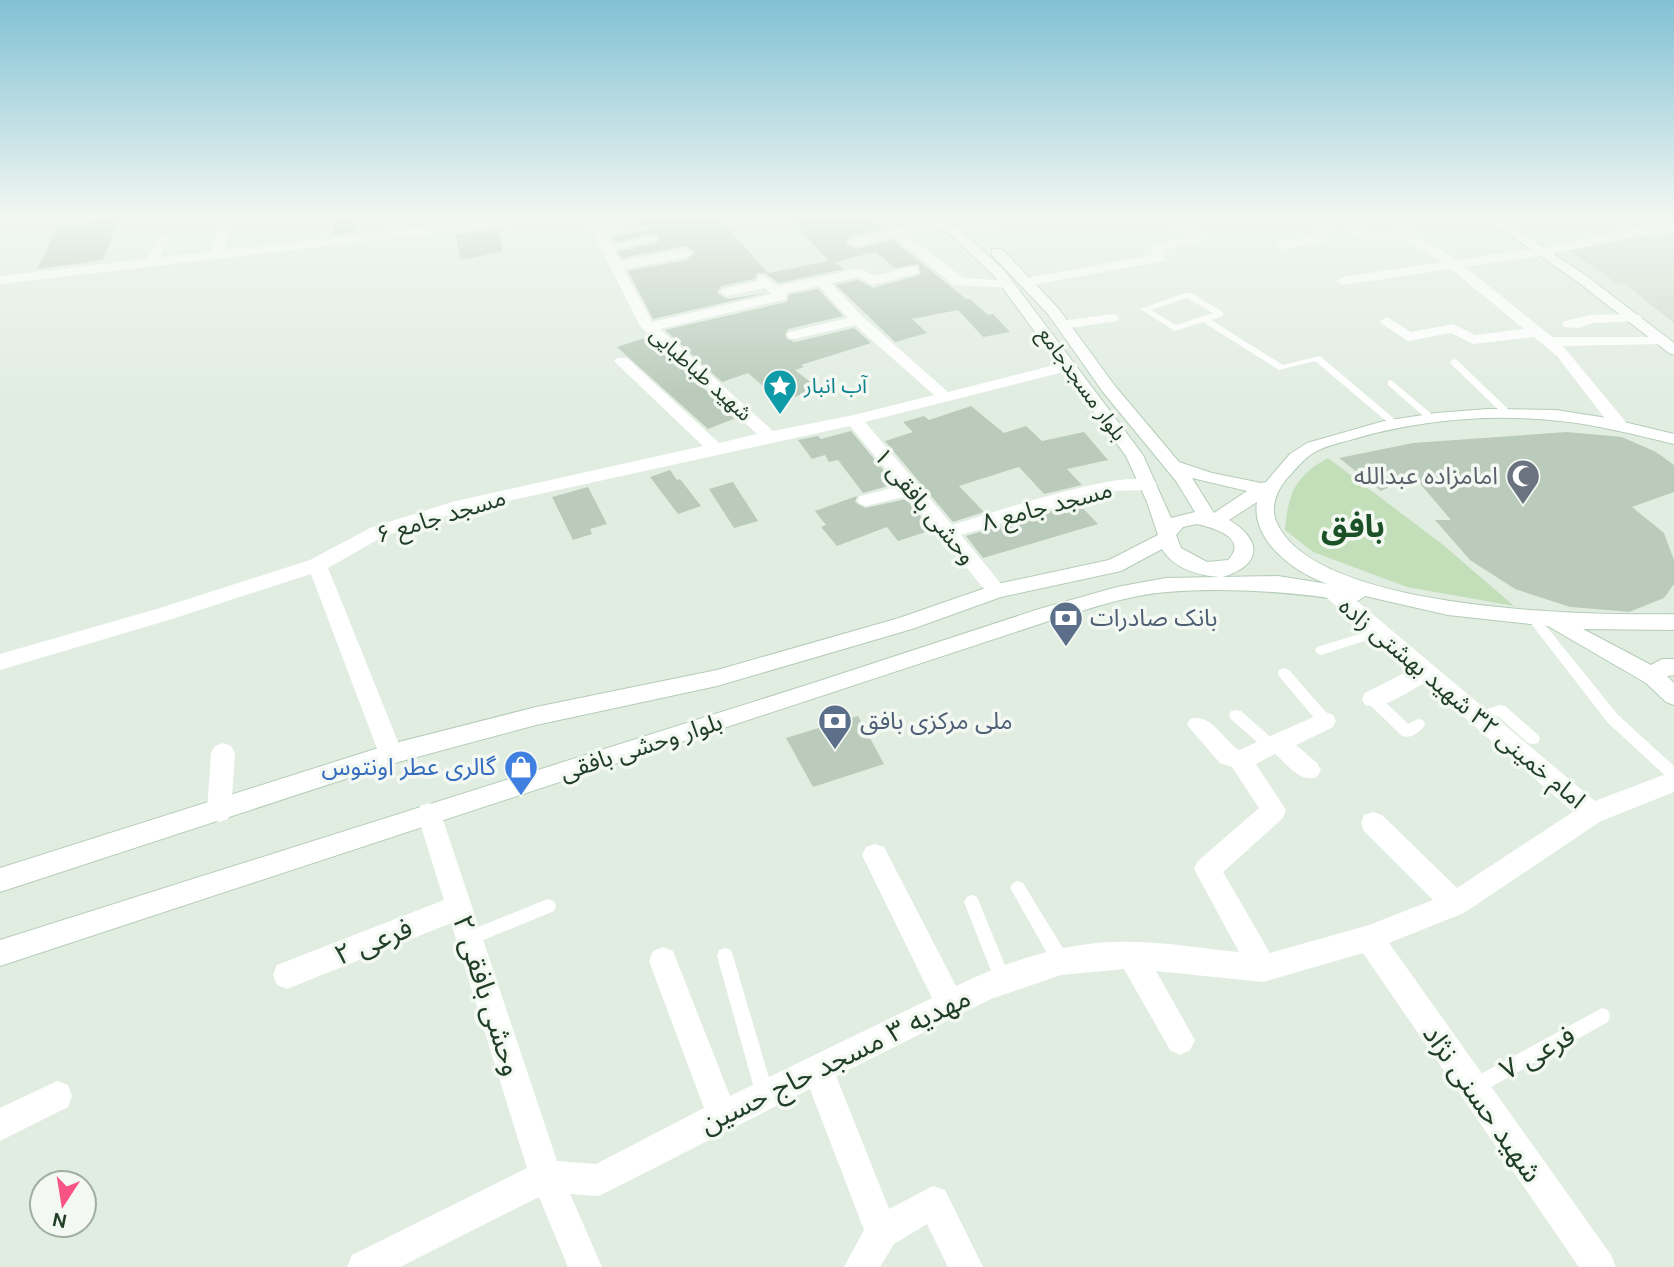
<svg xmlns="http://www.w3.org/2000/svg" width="1674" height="1267" font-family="'DM Sans','Noto Sans Arabic',sans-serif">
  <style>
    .built { fill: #d0ddd0 }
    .green { fill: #c3dfb9 }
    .building { fill: #bacbbb }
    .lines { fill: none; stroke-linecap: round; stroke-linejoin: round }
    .secondary-casing { stroke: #b4cdb7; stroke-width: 2 }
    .lane { fill: #fff; fill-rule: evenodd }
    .street { fill: #fff; fill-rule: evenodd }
    .secondary { fill: #fff; fill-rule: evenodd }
    .labels { text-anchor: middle; stroke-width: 7; stroke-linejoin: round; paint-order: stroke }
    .far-street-label { font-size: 21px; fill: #213e27; stroke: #f3f9f2 }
    .far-culture-label { font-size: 21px; fill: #0d838f; stroke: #f3f9f2; text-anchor: start }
    .worship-label { font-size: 24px; fill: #5b616d; stroke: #f3f9f2; text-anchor: end }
    .street-label { font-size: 24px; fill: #213e27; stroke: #f3f9f2 }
    .service-label { font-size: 24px; fill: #4e5e75; stroke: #f3f9f2; text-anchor: start }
    .shop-label { font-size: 24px; fill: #366cbe; stroke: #f3f9f2; text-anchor: end }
    .near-street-label { font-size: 28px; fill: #213e27; stroke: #f3f9f2 }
    .district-label { font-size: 32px; font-weight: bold; fill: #1c5128; stroke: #f3f9f2 }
  </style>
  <rect width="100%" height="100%" fill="#e2ede2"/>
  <!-- built -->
  <path class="built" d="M1674,232V323L1625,284L1619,285L1567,249Z"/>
  <!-- green -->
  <path class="green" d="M1328,458L1442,544L1514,606L1407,587L1313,552L1285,530C1288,493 1295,476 1328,458Z"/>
  <!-- building -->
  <path class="building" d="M658,215H717L722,225L729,229L768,273L829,261L786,215H866L884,229L853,235L847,240V244L855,249L893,240L966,299H970L988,315L993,314L1010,332L983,337L958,310L912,319L927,333L895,342L836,285L858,280L873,288L920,275L919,264L895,268L876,252L834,262L844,269L779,283L765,273H757L755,279L721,286L717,293L728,299L766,293L653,319L628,271L687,260L695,252L686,246L621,258L618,251L657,243L659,237L652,233L617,243L612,237L649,229L637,223Z
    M355,216L354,232L333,235L335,219Z
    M120,217L103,260L37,269L57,228Z
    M500,229L502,252L460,260L456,234Z
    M818,289L843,316L788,329L785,334L787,339L795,342L854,328L871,343L801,365L804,367L795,370L818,388L781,402L748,373L722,382L665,330L787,302L789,295Z
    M648,337L736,418L708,429L617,347Z
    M971,406L1004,433L1026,426L1042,441L1084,432L1108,460L1067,469L1082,485L1044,494L1019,467L959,486L984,512L953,522L885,441L913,432L903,422L924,416L929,420Z
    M851,431L895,484L863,493L838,460L829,462L825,455L812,459L798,440L818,436L821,439Z
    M1567,432L1622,437L1656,452L1674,465V492L1632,507L1664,533L1674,560V584L1664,598L1629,612L1619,611L1570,607L1515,589L1470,560L1435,520H1451L1417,480L1399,482L1381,491L1339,458L1413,443Z
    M670,470L677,480L680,479L701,506L678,514L650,477Z
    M733,482L758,521L734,528L709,489Z
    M588,487L607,524L590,529L592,534L573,540L552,497Z
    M857,496L855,502L865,508L906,499L932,530L898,541L887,527L837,546L821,527L826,525L815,511Z
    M1078,503L1098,524L983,558L966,536Z
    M858,716L884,764L813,787L786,738Z"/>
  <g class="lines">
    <!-- secondary casing -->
    <g class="secondary-casing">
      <path id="secondary" d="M904,215H923L958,228L1004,270L1143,455L1171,518L1195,512L1176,481L1103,392L1048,314L992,255V249H1002L1058,308L1115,386L1179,462L1212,473L1261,483L1266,482L1290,454L1307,443L1384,421L1436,413L1488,409L1556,410L1607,418L1674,434V444C1636,435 1599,425 1560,421C1491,413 1416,420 1350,440C1339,443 1325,446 1315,452C1306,457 1299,465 1292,473C1280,485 1269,503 1276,521C1313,611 1589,616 1674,614V630L1583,629L1651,665L1662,659H1674V675L1667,676L1674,683V705L1666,702L1646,683L1548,626L1448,615L1365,596L1356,602C1294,592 1231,587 1167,592C1128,595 1089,609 1052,620L0,966V940L810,684L1039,609L1117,587L1166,578L1219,577C1197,575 1174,569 1162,549L1121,571L1001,597L912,629L717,686L536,725L391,764L0,892V868L391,744L536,707L717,670L899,618L997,584L1109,560L1158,535L1147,502L1126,456L994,276L950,234ZM1192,478L1247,491L1214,513ZM1257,502C1251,541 1295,573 1328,584L1278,576L1223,577C1262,565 1263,540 1229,520ZM1197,524C1214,528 1249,538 1228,560L1207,562L1181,548L1176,535L1183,527Z
        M1481,215H1496L1588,277L1674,343V355L1669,353L1578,282Z"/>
    </g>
    <!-- lane -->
    <path class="lane" d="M653,236L657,238L656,240L608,251L604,249Z
      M1185,293H1191L1223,312V316L1211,320L1283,365L1320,356L1399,423L1394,426L1391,425L1315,361L1279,370L1203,322L1175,331L1140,309ZM1187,298L1213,313L1176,325L1151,310Z
      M1454,359L1457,360L1512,413V417H1506L1451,364L1450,362Z
      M1391,380L1435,417V421H1429L1388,385V381Z
      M1533,614L1537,615L1618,715L1674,766V781L1669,779L1608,723L1529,621L1527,618Z
      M1379,628L1385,632L1383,635L1321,655L1317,653L1315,650L1317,647Z
      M1284,668L1289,670L1330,717L1332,721L1330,725L1325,726L1320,725L1279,676L1278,673L1279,670Z
      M1373,694L1378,695L1408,724L1418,719L1423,720L1425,724C1421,732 1411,739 1402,736L1368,703L1366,699L1368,695Z
      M1500,705L1505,706L1538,735L1540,739L1538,743L1533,744L1528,743L1498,716L1479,722L1474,721L1472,717L1474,713Z
      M1236,710L1241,711L1276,742L1278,746L1276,750L1271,752L1266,750L1231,719L1229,715L1231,711Z
      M1018,881L1023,883L1067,955L1069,961L1067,967L1061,969L1055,967L1013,893L1010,888L1013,883Z
      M972,895L977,897L1011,980L1009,986L1003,988L997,986L964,902L967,897Z
      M548,899L554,901L556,906L554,911L469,946L463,943L461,938L463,933Z
      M725,948L731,950L733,956L774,1095L771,1101L765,1104L759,1101L756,1095L717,956L719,950Z
      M1602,1008L1608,1010L1610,1016L1608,1022L1480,1093L1474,1096L1468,1093L1465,1087L1468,1081Z"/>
    <!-- street -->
    <path class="street" d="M220,215H232L225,250L525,215H566L560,219L0,284V276L146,259L160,235L164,234L170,238L160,257L211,252Z
      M579,215H592L601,226L625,215H642L606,233L620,261L686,249L693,253L686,257L624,269L652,322L771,294L765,288L727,296L720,292L722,289L758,281V276L763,275L778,286L860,268L874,276L913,266L918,267V273L872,285L858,277L831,283L863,317L948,392L1070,361L1075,363L1078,366L1075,369L865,422L952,525C983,516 1139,462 1157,484L1148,490L1110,491L961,535L1007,591L1004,596H990L907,496L866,506L860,504L857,500L860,496L900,486L850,426L462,511L384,536L328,568L403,754L399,761L391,764L383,761L379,754L311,574L172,619L0,670V654L160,608L310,560L370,528L452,502L703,446L617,364L614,361L617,358H627L719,443L757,434L640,326L593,233ZM819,286L848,318L789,332L787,335L789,338L794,339L855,325L934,395L854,415L773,431L660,329L786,299V293Z
      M745,215H767L729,227L723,223Z
      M1012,215H1036L969,233L963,229Z
      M1162,215H1214L1185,222L1205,239L1203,242L1164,250L1165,261L1026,286L1019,282L1026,278L1153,255L1152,245L1189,237Z
      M1331,215H1347L1370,233L1409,231L1457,260L1546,247L1642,227L1674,225V233L1642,235L1546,255L1465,267L1552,337H1667L1669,340L1667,343L1662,344L1563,346L1625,421L1627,425L1625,429H1613L1557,356L1534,337L1473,344L1451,333L1408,341L1382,324L1380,321L1387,317L1411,332L1453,324L1475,335L1524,329L1451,269L1343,285L1336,281L1343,277L1442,262L1403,238L1363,240L1339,221L1333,224L1334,229L1322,243L1282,249L1276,245C1294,231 1315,249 1323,219Z
      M936,220L940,221V227L906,234L963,278L1009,281L1016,285L1014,288L954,285L894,237L854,246L848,242L854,238Z
      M1112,314L1117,315L1119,318L1117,321L1063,329L1056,325L1063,321Z
      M1635,314L1640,315L1642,318L1640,321L1592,323L1579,328L1564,327L1562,324L1564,321L1590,315Z
      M1333,585L1340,587L1595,801L1674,771V792L1601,821L1464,913L1389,943L1611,1255L1616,1267H1579L1363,953L1263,982L1156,971L1195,1040L1190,1050L1180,1055L1170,1050L1124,969L1061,975L991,999L836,1076L889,1209L933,1186L945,1190L983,1267H948L927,1224L894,1244L880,1267H844L864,1230L810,1089L609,1191L598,1196L570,1194L602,1267H568L539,1197L400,1267H347L352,1255L527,1168L451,923L287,989L277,985L273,975L277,965L444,900L417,814L420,806L429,803L438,806L441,814L557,1161L596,1164L704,1108L649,961L653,951L663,947L673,951L730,1096L932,998L862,855L866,847L875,844L884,847L956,986C1010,960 1071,940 1132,942C1167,942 1204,949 1239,952L1194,869L1198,861L1259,808L1232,767L1220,763L1187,725L1190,719C1211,712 1223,740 1239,750L1325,712L1333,715L1336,721L1333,727L1296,745L1317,763L1321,770L1317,777C1300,783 1288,765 1275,754L1256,764L1286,810L1283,818L1223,872L1270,953L1369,925L1433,900L1364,831L1361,823L1364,815L1373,812L1382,815L1457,888L1573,812L1425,683C1408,691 1383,711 1365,705L1362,699L1365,693L1410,670L1326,597L1323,592L1326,587Z
      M223,743L231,746L235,753L231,811L228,819L219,822L210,819L207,811L211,753L215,746Z
      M57,1081L68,1085L72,1096L68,1107L0,1141V1108Z"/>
    <!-- secondary -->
    <use href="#secondary" class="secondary"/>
  </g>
  <!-- sky -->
  <linearGradient id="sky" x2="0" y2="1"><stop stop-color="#81c1d4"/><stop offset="0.55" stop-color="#f2f7f2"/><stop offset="1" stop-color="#f2f7f2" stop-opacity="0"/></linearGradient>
  <rect width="1674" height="393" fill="url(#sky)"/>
  <!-- icons -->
  <defs>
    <g id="sight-pin" transform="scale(1.75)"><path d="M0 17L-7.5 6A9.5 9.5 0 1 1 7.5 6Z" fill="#0f9aa8" stroke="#f3f9f2"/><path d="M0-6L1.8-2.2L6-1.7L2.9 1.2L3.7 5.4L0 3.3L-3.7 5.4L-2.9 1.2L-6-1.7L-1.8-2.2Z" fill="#fff"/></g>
    <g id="mosque-pin" transform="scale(1.75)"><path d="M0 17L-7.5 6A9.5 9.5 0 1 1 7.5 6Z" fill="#6b7280" stroke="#f3f9f2"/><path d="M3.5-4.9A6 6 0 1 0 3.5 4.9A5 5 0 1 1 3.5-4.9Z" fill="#fff"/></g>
    <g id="bank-pin" transform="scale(1.75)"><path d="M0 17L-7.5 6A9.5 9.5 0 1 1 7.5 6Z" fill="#5c6f8a" stroke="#f3f9f2"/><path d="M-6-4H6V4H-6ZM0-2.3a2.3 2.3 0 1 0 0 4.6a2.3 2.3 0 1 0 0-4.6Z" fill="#fff"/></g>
    <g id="shop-pin" transform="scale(1.75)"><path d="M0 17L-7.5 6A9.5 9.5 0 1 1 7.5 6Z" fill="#3f7fe0" stroke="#f3f9f2"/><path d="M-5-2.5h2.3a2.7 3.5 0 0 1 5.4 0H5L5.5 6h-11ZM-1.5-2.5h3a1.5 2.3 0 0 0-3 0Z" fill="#fff"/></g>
  </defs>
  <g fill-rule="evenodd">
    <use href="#sight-pin" x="780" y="386"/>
    <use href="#mosque-pin" x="1523" y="476"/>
    <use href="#bank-pin" x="1066" y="618"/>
    <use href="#bank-pin" x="835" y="721"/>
    <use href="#shop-pin" x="521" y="767"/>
  </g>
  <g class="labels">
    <!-- far-street labels -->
    <g class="far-street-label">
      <text transform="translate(701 374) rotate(42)" y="7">شهید طباطبایی</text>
      <text transform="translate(1082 384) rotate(54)" y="7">بلوار مسجدجامع</text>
    </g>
    <!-- far-culture labels -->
    <g class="far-culture-label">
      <text x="804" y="393">آب انبار</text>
    </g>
    <!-- worship labels -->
    <g class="worship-label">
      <text x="1498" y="484">امامزاده عبدالله</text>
    </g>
    <!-- street labels -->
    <g class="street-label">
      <text transform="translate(925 506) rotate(50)" y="8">وحشی بافقی ۱</text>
      <text transform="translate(1047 506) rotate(-15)" y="8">مسجد جامع ۸</text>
      <text transform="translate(441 516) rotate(-17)" y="8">مسجد جامع ۶</text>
      <text transform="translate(1462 703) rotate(40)" y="8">امام خمینی ۳۲ شهید بهشتی زاده</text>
      <text transform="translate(641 747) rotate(-18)" y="8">بلوار وحشی بافقی</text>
    </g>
    <!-- service labels -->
    <g class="service-label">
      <text x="1090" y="626">بانک صادرات</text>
      <text x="860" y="729">ملی مرکزی بافق</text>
    </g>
    <!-- shop labels -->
    <g class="shop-label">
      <text x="496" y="775">گالری عطر اونتوس</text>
    </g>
    <!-- near-street labels -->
    <g class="near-street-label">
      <text transform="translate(373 941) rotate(-22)" y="10">فرعی ۲</text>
      <text transform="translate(488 995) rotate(72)" y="10">وحشی بافقی ۲</text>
      <text transform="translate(1537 1052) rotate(-29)" y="10">فرعی ۷</text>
      <text transform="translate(835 1060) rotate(-26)" y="10">مهدیه ۳ مسجد حاج حسین</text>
      <text transform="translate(1483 1103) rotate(55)" y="10">شهید حسنی نژاد</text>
    </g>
    <!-- district labels -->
    <g class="district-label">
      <text x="1353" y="537">بافق</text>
    </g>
  </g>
  <!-- north arrow -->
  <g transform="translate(63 1204) rotate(192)"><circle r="33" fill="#f3f9f2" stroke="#9faea1" stroke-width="2"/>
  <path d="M0-5L12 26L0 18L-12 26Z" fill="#f85483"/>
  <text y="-10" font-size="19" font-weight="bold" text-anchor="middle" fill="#213e27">N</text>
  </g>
</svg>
